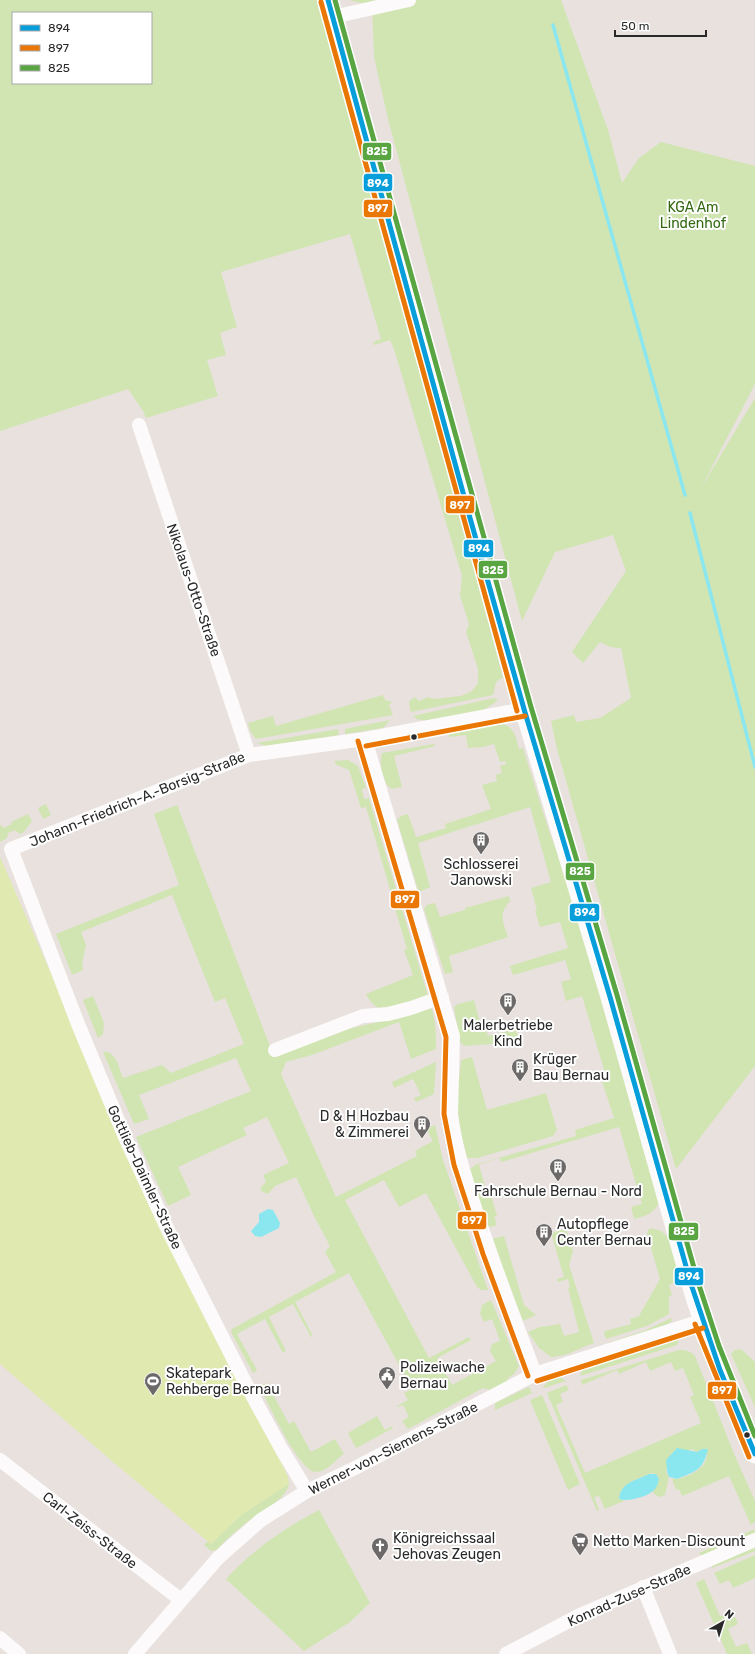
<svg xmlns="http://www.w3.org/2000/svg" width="755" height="1654" font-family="Rubik,sans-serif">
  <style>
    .green { fill: #d1e5b3; fill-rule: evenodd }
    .pitch { fill: #dfe9b0 }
    .water { fill: #8be7ef }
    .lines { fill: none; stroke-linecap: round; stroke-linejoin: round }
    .stream { stroke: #8be7ef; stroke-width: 3.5 }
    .street { stroke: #fcfafa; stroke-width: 14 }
    .secondary { stroke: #fcfafa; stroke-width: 19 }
    .bus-1-casing { stroke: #fff; stroke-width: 8 }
    .bus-2-casing { stroke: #fff; stroke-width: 8 }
    .bus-3-casing { stroke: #fff; stroke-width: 8 }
    .bus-1 { stroke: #069edb; stroke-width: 5 }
    .bus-2 { stroke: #ea7704; stroke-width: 5 }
    .bus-3 { stroke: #58a542; stroke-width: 5 }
    .bus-dot { fill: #292929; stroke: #fff; stroke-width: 1.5 }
    .labels { text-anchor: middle; stroke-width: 4; stroke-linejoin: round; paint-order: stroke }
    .park-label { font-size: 14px; fill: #356a14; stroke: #fff }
    .street-label { font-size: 14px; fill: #292929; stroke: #fff }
    .poi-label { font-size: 14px; fill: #292929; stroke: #fff; text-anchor: start }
    .line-badge { stroke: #fff; stroke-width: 1.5 }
    .badge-label { font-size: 11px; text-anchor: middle; font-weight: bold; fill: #fff }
  </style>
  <rect width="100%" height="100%" fill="#e8e1dd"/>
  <!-- green -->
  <path class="green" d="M0,0H317L325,30L347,94L503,678C493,681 496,687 493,695L411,712L409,703L410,700L416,697L418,701L429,697L433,699L461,696L472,691L478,683V669L466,632L469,624L460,596L462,576L394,349L390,340L374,345L373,342L381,339L350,234L221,272L237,327L220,333L226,355L207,360L218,396L146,418L143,411L128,389L0,431ZM13,13H151V83H13Z
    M349,0H561L608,130L622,183L639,158L661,142L755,166V384L701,488L755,398V1066L676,1169L557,749L551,721L574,715L576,722L600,718L631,698L621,648L610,647L600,642L583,663L572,652L626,571L613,535L555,552L522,621L388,119L374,57L372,3H361Z
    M383,695L385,700L392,702L389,705L393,715L256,739L250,731L248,723L273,716L276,726Z
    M494,698L498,700L497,701L484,710L426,721L417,719L413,716Z
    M390,720L383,728L345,734V729Z
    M495,722C513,725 515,732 519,749L523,748L549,831L572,890L659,1203C653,1214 645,1216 634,1219L631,1207L642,1204L619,1127L505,1161L501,1162L499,1158L480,1164L479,1165L485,1187L489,1188L497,1216L494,1217L497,1225L490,1227H487L470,1169L477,1164L576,1136L575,1130L614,1118L601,1078L606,1076L582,996L566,1001L561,982L571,979L565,960L513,975L510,966L568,948L560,922L540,927L535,911L537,910L531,888L551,882L530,807L418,843L430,887L421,891L418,890L397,820L401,816L408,814L416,837L446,828L445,824L491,809L482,785L497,781L496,775L502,773L500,766L506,764L505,761L500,762L494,744L483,747L468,748L466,735L449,737V729Z
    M338,729L339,735L266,746L257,743Z
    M434,744L435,746L394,756L402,787L392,789C382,784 379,763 382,753Z
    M348,760L358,766L366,788L362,789L364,799L369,798L428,996C418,999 393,1010 385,1009C375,1009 370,1001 366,994L413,975L404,950L407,949L392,898V896L366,807L361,808L349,770L335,764V761Z
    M46,804L51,815L43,819L38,808Z
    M177,805L273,1054L347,1029L401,1017L431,1007C436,1020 436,1035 436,1049L411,1059L399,1022L312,1055L286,1062L281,1074L336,1197L417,1156L415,1151L433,1141L426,1129L435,1125L443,1160L488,1290H481L477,1287L426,1193L399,1207L384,1180L345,1200L429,1358L469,1337L471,1340L437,1358L452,1385L496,1361L490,1351L492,1344L500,1341L492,1319L484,1322L480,1314L482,1305L491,1300L519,1366L514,1374L508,1378L507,1382L490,1390L483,1388L408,1429L402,1421L409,1417L403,1405L398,1407L397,1406L408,1400L404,1393L412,1389L349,1273L295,1302L313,1336L311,1337L293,1304L269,1317L286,1351L283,1353L265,1319L237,1334L257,1370L253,1373L231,1332L232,1329L336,1272L325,1252L330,1246L314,1216L296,1177L275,1186L268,1194L261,1191V1187L266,1182L263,1175L289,1163L267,1117L243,1128L247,1135L178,1167L191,1195L168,1206L136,1137L251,1091L236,1058L139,1095L149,1119L134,1124L103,1052C116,1050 119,1069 123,1078L162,1065L171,1073L244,1044L225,998L215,1002L172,895L81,932L86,945L82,964L83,970L72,975L56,934L179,885L154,814Z
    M28,814L32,821L24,832L20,834L15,830L8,833L7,838L0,842V826L2,825L3,828L12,824L11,822Z
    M509,896L510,901C498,915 503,921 508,937L449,956L453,972L445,974L424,909L427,905L435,903L440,917L465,910V908Z
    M93,996L104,1023L103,1034L98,1038L83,1000Z
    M474,1000L480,1023L484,1022L488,1036L507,1031L506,1025L513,1022L518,1037L491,1044L465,1046L460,1042L454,1007L458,1004Z
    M472,1057L487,1110L546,1093L557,1130L553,1136L477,1158H467L459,1128L458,1113V1089L461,1060Z
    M436,1062L434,1094L416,1102L414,1098L421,1095L413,1079L394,1088L392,1082Z
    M652,1228L661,1231L670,1239L680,1281L669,1285L672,1295L669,1296V1314L647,1326L606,1339L604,1333L605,1331L631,1324L630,1319L639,1316L660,1279L647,1234L648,1230Z
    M566,1229L573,1251L569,1265L594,1343C579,1348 566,1357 551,1357L539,1348L528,1332L540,1327L560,1324L564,1336L579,1332L568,1288L570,1287L568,1279L558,1282L557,1279L564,1277L551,1233Z
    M504,1236L524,1305L536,1315L523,1321L501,1265L492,1239Z
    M671,1318L672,1321L666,1325L611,1345L608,1343L646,1330Z
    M676,1338L679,1339L677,1345L580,1376L583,1368L634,1353L644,1347Z
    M741,1349L755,1362V1407L731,1354L735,1350Z
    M679,1350C686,1350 690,1351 695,1356L735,1456L755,1501V1522L751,1525L729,1476L682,1496L679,1489L676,1490L672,1479C682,1480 701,1471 705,1462C707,1458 707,1453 707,1449H702L697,1452L691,1449L667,1468L666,1472L669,1477L665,1495L659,1497L653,1493V1491L658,1483V1476L653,1473L649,1474C635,1481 621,1482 619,1499L624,1501L607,1508L605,1509L599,1496L594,1497L599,1510L597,1511L547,1393L566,1385L569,1390L560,1394L563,1402L556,1405L585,1473L701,1423L690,1397L694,1395L683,1368L675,1371L671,1362L650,1371L646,1362L619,1374L617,1370L582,1385L581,1380Z
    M557,1375L566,1381L544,1388L543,1386L547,1384L545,1380Z
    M267,1383L289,1424L294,1421L311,1452L335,1439L344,1454C335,1459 328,1472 316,1472C299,1472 268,1402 259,1386Z
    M529,1387L532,1393L495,1410V1403Z
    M542,1395L580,1484L568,1490L530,1400Z
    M377,1416L385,1430L392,1426L393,1428L356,1448L348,1433Z
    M289,1484C286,1500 259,1513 246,1523C236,1531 225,1540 217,1550L211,1551L204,1545L208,1541L211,1544L241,1515Z
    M319,1510L370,1603L350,1622L304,1651L226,1579C253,1550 284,1528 319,1510Z
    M755,1529L754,1533L702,1556L699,1553Z
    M755,1546V1551L712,1568V1565Z
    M755,1555V1578L733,1588L729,1580L720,1584L714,1573Z
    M704,1579L720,1616L730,1615L732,1618L735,1617L738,1624L728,1629L736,1647L747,1643L752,1654H727L696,1583Z"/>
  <!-- pitch -->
  <path class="pitch" d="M0,857L67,1010L288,1477L289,1484L241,1515L211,1544L113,1462L0,1364Z"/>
  <!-- water -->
  <path class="water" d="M268,1209L273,1210L280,1223L279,1228L261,1237L255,1236L251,1231L259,1222V1214Z
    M677,1448L697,1452L702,1449H708C703,1471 696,1471 677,1479L669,1477C666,1471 667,1466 666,1460Z
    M649,1474H656L659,1479C658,1483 657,1488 653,1491C646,1497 628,1502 619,1499C621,1482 635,1481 649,1474Z"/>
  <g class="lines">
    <!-- stream -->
    <path class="stream" d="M553,25L685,495
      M690,513L755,767"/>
    <!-- street -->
    <path class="street" d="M333,17L409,0
      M139,425L249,755
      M365,739L453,1036L451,1114C455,1147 466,1180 476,1211C494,1266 515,1320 535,1374
      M275,1050L363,1016L388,1014L411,1008L442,997
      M0,1460L181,1600
      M307,1491L282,1450L246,1384L167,1228L125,1137L78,1024L11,849L249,755L365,739L524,709
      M643,1587L670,1654
      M0,1638L19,1654
      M135,1654L218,1558L261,1520L307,1491L355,1468L535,1374L701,1321
      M506,1654L580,1615L755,1540"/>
    <!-- secondary -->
    <path class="secondary" d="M328,0L470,518L524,709L610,997L691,1284C708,1342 731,1398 755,1454"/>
    <!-- bus-1 casing -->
    <g class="bus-1-casing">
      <path id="bus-1" d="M328,0L470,518L524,709L610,997L691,1284L720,1370L755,1454"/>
    </g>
    <!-- bus-2 casing -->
    <g class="bus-2-casing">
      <path id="bus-2" d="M321,2L517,711
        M358,741L446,1037L444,1114L454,1165L483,1254L528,1376
        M366,746L525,716
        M695,1324L749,1457
        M537,1381L703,1328"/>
    </g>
    <!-- bus-3 casing -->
    <g class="bus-3-casing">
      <path id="bus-3" d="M335,0L531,707L617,995L698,1282L719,1346L755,1436"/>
    </g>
    <!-- bus-1 -->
    <use href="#bus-1" class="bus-1"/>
    <!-- bus-2 -->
    <use href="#bus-2" class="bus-2"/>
    <!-- bus-3 -->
    <use href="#bus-3" class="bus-3"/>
  </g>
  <!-- icons -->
  <defs>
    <g id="building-pin" transform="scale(0.9)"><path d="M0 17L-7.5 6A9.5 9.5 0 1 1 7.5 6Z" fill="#6c6968" stroke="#fff"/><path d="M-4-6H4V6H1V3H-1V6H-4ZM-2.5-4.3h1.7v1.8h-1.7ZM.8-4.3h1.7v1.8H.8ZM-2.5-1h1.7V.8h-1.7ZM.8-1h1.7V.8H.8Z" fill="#fff"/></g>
    <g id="civic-pin" transform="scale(0.9)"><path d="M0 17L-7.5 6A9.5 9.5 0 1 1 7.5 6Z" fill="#6c6968" stroke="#fff"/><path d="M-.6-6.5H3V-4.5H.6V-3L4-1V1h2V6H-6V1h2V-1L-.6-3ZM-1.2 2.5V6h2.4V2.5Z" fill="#fff"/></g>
    <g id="stadium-pin" transform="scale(0.9)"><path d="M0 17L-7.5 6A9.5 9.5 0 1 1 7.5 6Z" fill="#6c6968" stroke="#fff"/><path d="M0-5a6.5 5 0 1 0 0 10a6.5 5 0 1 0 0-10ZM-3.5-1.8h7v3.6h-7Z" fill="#fff"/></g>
    <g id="supermarket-pin" transform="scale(0.9)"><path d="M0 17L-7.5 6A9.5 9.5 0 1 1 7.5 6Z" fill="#6c6968" stroke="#fff"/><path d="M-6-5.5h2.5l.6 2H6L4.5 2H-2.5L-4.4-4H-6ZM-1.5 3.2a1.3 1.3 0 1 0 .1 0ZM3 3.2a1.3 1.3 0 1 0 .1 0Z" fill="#fff"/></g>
    <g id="church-pin" transform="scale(0.9)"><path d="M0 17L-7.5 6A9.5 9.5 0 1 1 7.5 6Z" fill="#6c6968" stroke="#fff"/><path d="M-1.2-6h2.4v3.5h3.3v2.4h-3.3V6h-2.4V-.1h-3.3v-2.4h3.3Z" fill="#fff"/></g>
  </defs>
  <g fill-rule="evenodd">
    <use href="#building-pin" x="481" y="840"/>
    <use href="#building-pin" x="508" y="1001"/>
    <use href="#building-pin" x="520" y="1067"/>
    <use href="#building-pin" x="422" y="1124"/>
    <use href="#building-pin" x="558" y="1167"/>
    <use href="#building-pin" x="544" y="1232"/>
    <use href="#civic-pin" x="387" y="1375"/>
    <use href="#stadium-pin" x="153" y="1381"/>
    <use href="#supermarket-pin" x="580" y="1541"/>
    <use href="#church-pin" x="380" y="1546"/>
  </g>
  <!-- markers -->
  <g class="bus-dot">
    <circle cx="414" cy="737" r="3.5"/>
    <circle cx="747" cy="1435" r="3.5"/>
  </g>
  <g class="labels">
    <!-- park labels -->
    <g class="park-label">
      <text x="693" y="212">KGA Am<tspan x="693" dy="16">Lindenhof</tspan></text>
    </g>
    <!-- street labels -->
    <g class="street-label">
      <text transform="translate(194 590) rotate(71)" y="5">Nikolaus-Otto-Straße</text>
      <text transform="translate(137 799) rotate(-22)" y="5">Johann-Friedrich-A.-Borsig-Straße</text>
      <text transform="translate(145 1177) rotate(65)" y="5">Gottlieb-Daimler-Straße</text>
      <text transform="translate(393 1448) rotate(-27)" y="5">Werner-von-Siemens-Straße</text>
      <text transform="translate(90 1530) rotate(38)" y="5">Carl-Zeiss-Straße</text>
      <text transform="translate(629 1595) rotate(-24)" y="5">Konrad-Zuse-Straße</text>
    </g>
    <!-- poi labels -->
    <g class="poi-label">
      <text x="481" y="869" text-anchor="middle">Schlosserei<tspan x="481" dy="16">Janowski</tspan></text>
      <text x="508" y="1030" text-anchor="middle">Malerbetriebe<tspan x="508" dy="16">Kind</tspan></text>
      <text x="533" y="1064">Krüger<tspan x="533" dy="16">Bau Bernau</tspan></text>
      <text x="409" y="1121" text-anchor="end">D &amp; H Hozbau<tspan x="409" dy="16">&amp; Zimmerei</tspan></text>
      <text x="558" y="1196" text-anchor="middle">Fahrschule Bernau - Nord</text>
      <text x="557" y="1229">Autopflege<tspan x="557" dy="16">Center Bernau</tspan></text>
      <text x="400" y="1372">Polizeiwache<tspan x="400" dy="16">Bernau</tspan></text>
      <text x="166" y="1378">Skatepark<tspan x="166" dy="16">Rehberge Bernau</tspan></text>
      <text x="393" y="1543">Königreichssaal<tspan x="393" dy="16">Jehovas Zeugen</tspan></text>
      <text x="593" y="1546">Netto Marken-Discount</text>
    </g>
  </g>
  <g class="line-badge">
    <rect x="362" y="142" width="30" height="19" rx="4" fill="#58a542"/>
    <rect x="363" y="173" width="30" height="19" rx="4" fill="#069edb"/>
    <rect x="363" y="199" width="30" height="19" rx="4" fill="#ea7704"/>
    <rect x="445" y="495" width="30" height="19" rx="4" fill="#ea7704"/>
    <rect x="463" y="539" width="31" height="19" rx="4" fill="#069edb"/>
    <rect x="478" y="560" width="30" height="19" rx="4" fill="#58a542"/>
    <rect x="565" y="862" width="30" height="19" rx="4" fill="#58a542"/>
    <rect x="390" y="890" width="30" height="19" rx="4" fill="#ea7704"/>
    <rect x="569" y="903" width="31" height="19" rx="4" fill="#069edb"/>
    <rect x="457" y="1211" width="30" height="19" rx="4" fill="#ea7704"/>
    <rect x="668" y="1222" width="31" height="19" rx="4" fill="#58a542"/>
    <rect x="674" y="1267" width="30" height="19" rx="4" fill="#069edb"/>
    <rect x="707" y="1381" width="30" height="19" rx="4" fill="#ea7704"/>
  </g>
  <g class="badge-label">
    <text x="377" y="155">825</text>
    <text x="378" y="187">894</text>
    <text x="378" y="212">897</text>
    <text x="460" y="509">897</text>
    <text x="479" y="552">894</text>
    <text x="493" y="574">825</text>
    <text x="580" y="875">825</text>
    <text x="405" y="903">897</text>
    <text x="585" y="916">894</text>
    <text x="472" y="1224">897</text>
    <text x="684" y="1235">825</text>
    <text x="689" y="1280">894</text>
    <text x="722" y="1394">897</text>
  </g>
  <!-- legend -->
  <rect x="12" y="12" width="140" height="72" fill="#ffffff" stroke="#a9a9a9"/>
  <rect x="20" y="25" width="20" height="6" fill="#069edb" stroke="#a9a9a9"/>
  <text x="48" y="32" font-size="12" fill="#292929">894</text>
  <rect x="20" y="45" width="20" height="6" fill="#ea7704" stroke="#a9a9a9"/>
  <text x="48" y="52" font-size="12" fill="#292929">897</text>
  <rect x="20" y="65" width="20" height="6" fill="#58a542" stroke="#a9a9a9"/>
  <text x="48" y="72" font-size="12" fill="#292929">825</text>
  <!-- north arrow -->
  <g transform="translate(723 1622) rotate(39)" stroke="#ffffff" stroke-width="3" paint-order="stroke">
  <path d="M0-3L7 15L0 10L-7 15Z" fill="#292929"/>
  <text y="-6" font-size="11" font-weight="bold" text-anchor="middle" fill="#292929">N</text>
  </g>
  <!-- scale -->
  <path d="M615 30v6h91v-6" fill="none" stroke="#292929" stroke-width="2"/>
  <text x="621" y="30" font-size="12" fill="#292929" stroke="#ffffff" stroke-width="3" paint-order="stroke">50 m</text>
</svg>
